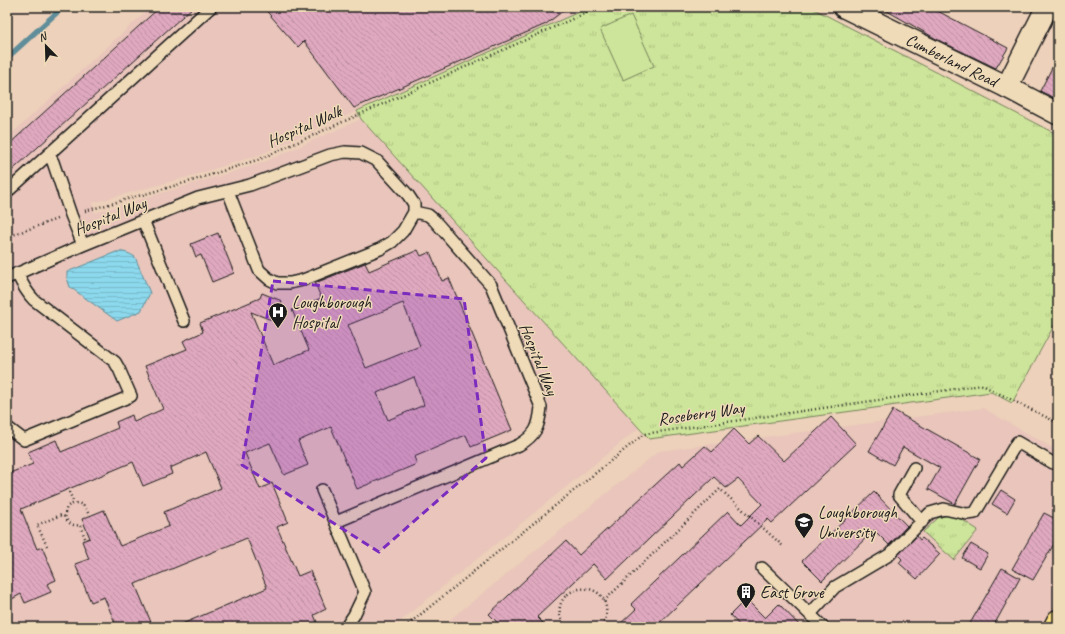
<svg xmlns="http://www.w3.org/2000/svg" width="1065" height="634" font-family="Caveat,sans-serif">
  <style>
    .built { fill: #e9c5bb }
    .grass { fill: url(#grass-tufts); stroke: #74805b }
    .garden { fill: #cde59a; stroke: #74805b }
    .water { fill: url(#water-rules); stroke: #5f8d99 }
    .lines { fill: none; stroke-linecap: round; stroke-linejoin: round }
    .stream { stroke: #5f8d99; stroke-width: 5.5 }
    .building { fill: url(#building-back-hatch); stroke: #1c1c1c; fill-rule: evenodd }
    .lane-casing { stroke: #1c1c1c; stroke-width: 14 }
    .street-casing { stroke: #1c1c1c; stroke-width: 24 }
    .primary-casing { stroke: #1c1c1c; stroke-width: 25 }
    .path { stroke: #1c1c1c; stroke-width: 2.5; stroke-dasharray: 1 3; stroke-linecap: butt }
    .lane { stroke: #f0dbb9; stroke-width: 11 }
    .street { stroke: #f0dbb9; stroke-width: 21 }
    .primary { stroke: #fce080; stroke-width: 22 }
    .marked { fill: #7b2cbf; fill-opacity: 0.2; stroke: #7b2cbf; stroke-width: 3; stroke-dasharray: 8 5; stroke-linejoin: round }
    .labels { text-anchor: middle; stroke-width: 3; stroke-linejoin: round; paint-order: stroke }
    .street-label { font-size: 17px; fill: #1c1c1c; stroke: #f0dbb9 }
    .poi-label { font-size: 17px; fill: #1c1c1c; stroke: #f0dbb9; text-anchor: start }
  </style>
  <defs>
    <pattern id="grass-tufts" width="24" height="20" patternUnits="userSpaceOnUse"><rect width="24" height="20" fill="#cde59a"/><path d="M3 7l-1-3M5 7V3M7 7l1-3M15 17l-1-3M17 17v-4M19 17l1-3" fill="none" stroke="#afc484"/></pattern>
    <pattern id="water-rules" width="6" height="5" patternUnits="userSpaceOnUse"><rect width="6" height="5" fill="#8cd8ec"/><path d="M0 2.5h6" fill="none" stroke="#78b9ca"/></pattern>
    <pattern id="building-back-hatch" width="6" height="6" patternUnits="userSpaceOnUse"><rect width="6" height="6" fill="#dfa8be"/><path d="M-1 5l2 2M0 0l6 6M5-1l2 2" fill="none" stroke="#bf90a3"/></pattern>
  </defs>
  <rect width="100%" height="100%" fill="#edd1ba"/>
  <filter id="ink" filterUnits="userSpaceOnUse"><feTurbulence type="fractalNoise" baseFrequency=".025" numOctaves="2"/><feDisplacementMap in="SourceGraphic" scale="8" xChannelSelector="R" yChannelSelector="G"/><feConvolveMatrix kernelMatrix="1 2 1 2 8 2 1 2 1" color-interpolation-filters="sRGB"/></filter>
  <g filter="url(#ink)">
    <!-- built -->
    <path class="built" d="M151,7H590L259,155L188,177L92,203L95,213L262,163L361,119L639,428L393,627H7V138Z
      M983,408L1058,451V627H443L442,626L659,451Z"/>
    <!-- grass -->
    <path class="grass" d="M590,7H810L1058,135V318L1012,403L991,392L649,439L361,119L357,111Z
      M948,515L958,517L978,530L954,560L923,532L938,518Z"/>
    <!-- garden -->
    <path class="garden" d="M631,15L654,66L623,80L600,29Z"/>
    <!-- water -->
    <path class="water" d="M116,252C123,251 129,253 135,257L150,293L141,311L117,321L70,287L67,278V272Z"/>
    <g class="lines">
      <!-- stream -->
      <path class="stream" d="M7,58L63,7"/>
    </g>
    <!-- building -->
    <path class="building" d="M160,7H193L7,175V146Z
      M263,7H501L507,13L515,7H568L546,24L354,108L304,41L298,47Z
      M880,7H930L1008,48L996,68L940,41Z
      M1058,56V100L1040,91Z
      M218,233L234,273L212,282L201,255L196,257L191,244Z
      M418,250L421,256L430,252L442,281L449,278L512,430L471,447L466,435L414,457L417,464L357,489L331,427L298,441L308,465L284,475L270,443L245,453L260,489L272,483L288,522L277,527L298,576L310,571L326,609L314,615L319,627H175L267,588L247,538L135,584L153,627H117L104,597L91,602L75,564L89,559L82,541L90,538L82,519L104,510L120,546L169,526L164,512L221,488L206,452L170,468L172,474L143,486L133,462L21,509L37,549L42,547L56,580L47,584L51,592L25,603L21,594L12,599L7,588V474L33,464L28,452L56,440L61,452L118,428L116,422L132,415L134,422L163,409L145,366L187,349L183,341L203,332L200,323L260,298L262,293L282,301L274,321L251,312L273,365L309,350L292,310L321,298L315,283L365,263L369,271ZM403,303L420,346L366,368L348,325ZM414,377L424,405L388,420L377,393Z
      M893,410L980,459L955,504L928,489L940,468L903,447L893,465L869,451Z
      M831,417L856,444L772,523L768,519L655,627H617L636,609L631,604L728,511L741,525L762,504L738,479L726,488L714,477L607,579L593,564L537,617L547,627H502L489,614L566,541L579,555L680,462L683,466L705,446L712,452L734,429L749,444L758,436L784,461Z
      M1001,490L1015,499L1007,513L992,504Z
      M874,492L907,526L889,545L874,530L822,581L802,561Z
      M1044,513L1058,520V537L1033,580L1012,569Z
      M917,536L920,540L922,538L940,554L917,579L899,563L902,559L898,555Z
      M971,544L988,554L980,568L962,558Z
      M1002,568L1020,578L993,627H968Z
      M746,599L765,618L779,604L801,627H741L730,615Z"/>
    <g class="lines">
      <!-- lane casing -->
      <g class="lane-casing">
        <path id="lane" d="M49,155L53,162L71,215L83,245
          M7,192L211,7
          M143,220L184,321
          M7,278L83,245L198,198L250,185L330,155L345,152L361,153L377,161L408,195L414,204V212L403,231L392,242L380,249L303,280L290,283H277L269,279L259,270L228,191
          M7,427L24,440L131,396L119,369L115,362L34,300C26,292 22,284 17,273
          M914,468L899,495L922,522
          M322,490L365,592L354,615L346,627
          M336,522L519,445C536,435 539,427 541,407L491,285L434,220L428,215L414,212
          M762,568L823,627
          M810,614L835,587L889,555L930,513L944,509L967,514L975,513L1017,442L1053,463"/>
      </g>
      <!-- street casing -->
      <g class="street-casing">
        <g id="street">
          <path id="s1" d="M844,7L1007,87L1058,114"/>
          <path d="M1007,87L1047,7"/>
        </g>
      </g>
      <!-- primary casing -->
      <g class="primary-casing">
        <path id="primary" d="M1055,627L1058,621"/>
      </g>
      <!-- path -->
      <path class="path" d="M698,10L699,7
        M85,211L188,182L260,159L599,7
        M7,237L57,219
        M69,492L74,503
        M85,538L80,525C68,527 62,517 67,507C76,500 84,503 88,513
        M47,546L37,525L61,515L65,517
        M604,601L720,489L784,547
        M405,627L644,434L982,385L1058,423
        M565,627C542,590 600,573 606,607C607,615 606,621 601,627"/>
      <!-- lane -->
      <use href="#lane" class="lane"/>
      <!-- street -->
      <use href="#street" class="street"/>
      <!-- primary -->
      <use href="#primary" class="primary"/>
    </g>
  </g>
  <!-- marked area -->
  <path class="marked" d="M273,281L464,299L486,458L379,552L242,465Z"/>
  <!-- icons -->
  <defs>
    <g id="hospital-pin" transform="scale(1)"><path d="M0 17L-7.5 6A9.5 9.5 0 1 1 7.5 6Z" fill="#1c1c1c" stroke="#f0dbb9"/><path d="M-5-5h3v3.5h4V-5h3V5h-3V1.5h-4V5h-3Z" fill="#fff"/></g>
    <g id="university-pin" transform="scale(1)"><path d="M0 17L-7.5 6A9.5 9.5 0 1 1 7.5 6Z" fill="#1c1c1c" stroke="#f0dbb9"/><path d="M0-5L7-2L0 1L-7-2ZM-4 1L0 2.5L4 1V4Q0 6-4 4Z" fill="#fff"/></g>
    <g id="building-pin" transform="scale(1)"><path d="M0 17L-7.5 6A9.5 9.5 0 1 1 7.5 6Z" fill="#1c1c1c" stroke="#f0dbb9"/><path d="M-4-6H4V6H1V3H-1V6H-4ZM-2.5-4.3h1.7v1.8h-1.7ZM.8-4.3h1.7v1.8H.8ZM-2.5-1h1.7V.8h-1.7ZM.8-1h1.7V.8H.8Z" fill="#fff"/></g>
  </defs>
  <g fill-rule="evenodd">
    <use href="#hospital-pin" x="278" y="312"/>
    <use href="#university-pin" x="804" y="522"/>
    <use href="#building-pin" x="746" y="592"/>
  </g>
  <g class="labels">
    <!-- street labels -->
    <g class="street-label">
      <text dy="6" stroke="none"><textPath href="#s1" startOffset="120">Cumberland Road</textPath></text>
      <text transform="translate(304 126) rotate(-24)" y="6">Hospital Walk</text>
      <text transform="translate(110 216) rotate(-22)" y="6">Hospital Way</text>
      <text transform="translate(539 359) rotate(68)" y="6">Hospital Way</text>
      <text transform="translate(701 413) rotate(-8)" y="6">Roseberry Way</text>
    </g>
    <!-- poi labels -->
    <g class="poi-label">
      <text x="292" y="308">Loughborough<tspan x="292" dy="20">Hospital</tspan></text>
      <text x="818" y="518">Loughborough<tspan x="818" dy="20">University</tspan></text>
      <text x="760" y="598">East Grove</text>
    </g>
  </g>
  <!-- margin -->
  <rect width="1065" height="634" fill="none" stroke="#f0dbb9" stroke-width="24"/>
  <rect x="12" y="12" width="1041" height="610" fill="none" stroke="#1c1c1c" stroke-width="1.5" filter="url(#ink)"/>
  <!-- north arrow -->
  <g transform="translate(46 46) rotate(337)" stroke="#f0dbb9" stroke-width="3" paint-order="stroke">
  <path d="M0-3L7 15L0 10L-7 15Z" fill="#1c1c1c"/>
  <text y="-6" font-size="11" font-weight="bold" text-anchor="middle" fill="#1c1c1c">N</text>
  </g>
</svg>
